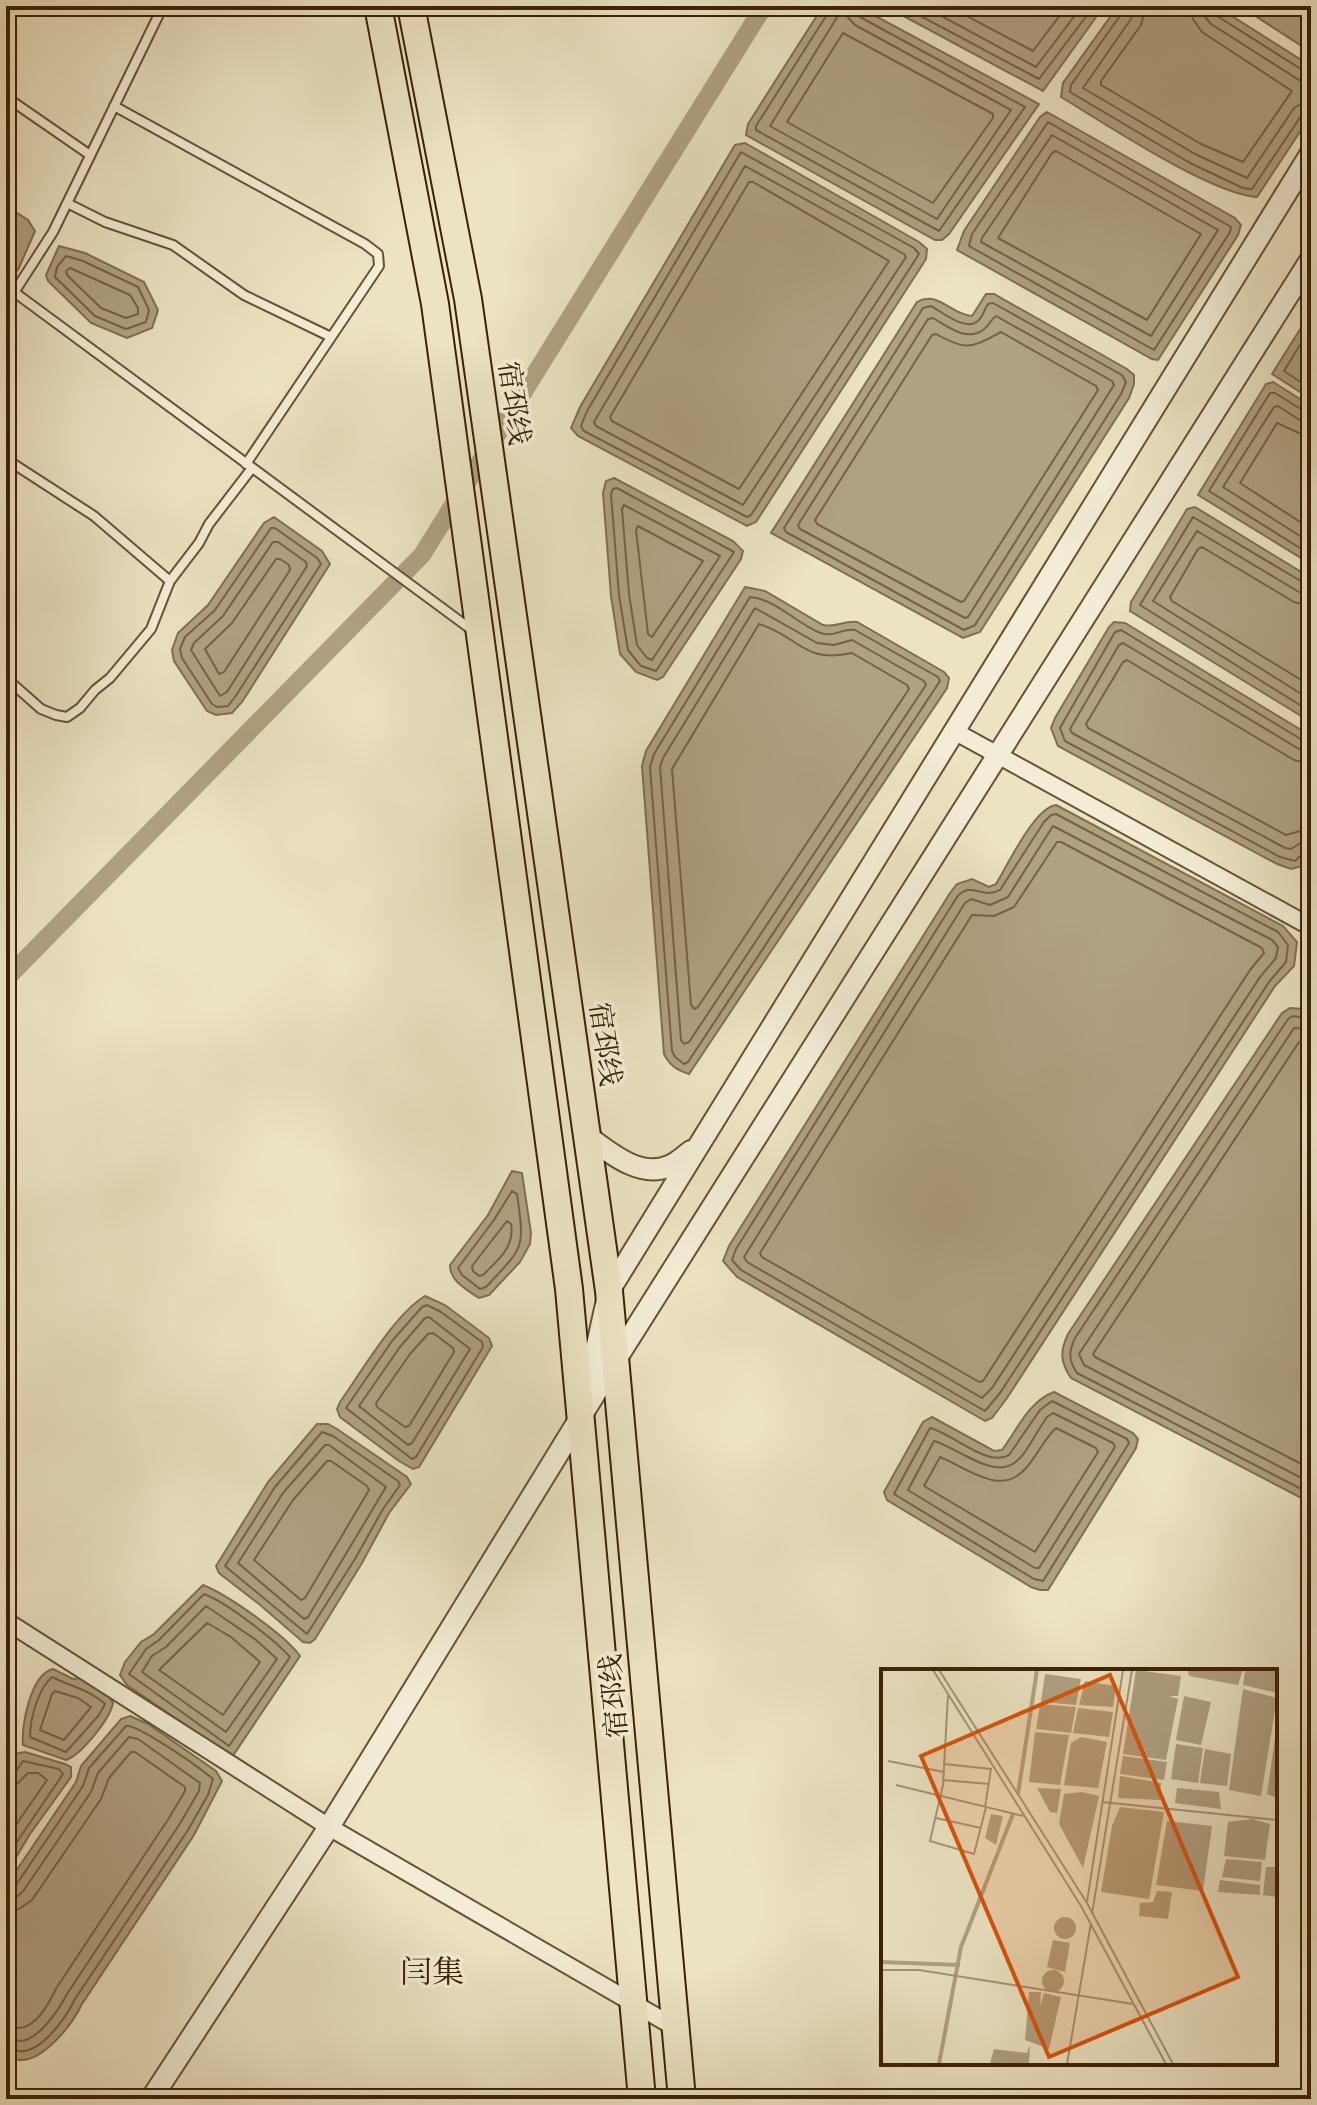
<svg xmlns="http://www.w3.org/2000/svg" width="1317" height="2105" font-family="'Gentium Book Plus','Noto Serif SC',serif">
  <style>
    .water { fill: #b0a181; stroke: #816e4f; stroke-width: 2 }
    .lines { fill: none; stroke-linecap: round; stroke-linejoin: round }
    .shore { stroke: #766142; stroke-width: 2 }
    .canal { stroke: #b0a181; stroke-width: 18 }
    .service-casing { stroke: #675234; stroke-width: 12 }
    .minor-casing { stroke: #675234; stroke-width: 20 }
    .tertiary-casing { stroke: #675234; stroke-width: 24 }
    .primary-casing { stroke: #3b2104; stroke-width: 30 }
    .service { stroke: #f3edd7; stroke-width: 8 }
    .minor { stroke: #f3edd7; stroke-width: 16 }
    .tertiary { stroke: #f3edd7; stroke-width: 20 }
    .primary { stroke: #ece3c2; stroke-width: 26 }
    .labels { text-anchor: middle; stroke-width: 7; stroke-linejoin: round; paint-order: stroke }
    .street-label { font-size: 28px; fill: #3b2104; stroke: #f3edd7 }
    .quarter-label { font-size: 32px; fill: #3b2104; stroke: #f3edd7 }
    .inset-river { fill: none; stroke: #b0a181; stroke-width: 4 }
    .inset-road { fill: none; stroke: #a59576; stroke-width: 2 }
    .view { fill: #d7530b; fill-opacity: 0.15; stroke: #d7530b; stroke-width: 4 }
    .inset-edge { fill: none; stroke: #3b2104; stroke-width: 4 }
  </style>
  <rect width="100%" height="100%" fill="#ece3c2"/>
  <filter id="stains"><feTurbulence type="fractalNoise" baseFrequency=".0025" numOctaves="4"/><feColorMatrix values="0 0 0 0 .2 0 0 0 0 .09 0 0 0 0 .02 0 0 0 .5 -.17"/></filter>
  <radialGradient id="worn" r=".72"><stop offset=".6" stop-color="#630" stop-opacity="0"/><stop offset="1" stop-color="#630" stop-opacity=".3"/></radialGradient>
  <!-- water -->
  <path class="water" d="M823,6H857L1039,104L949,234L942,240H935L746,135L748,124Z
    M885,6H1104L1043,91Z
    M1118,6H1216L1311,66V115L1257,197C1212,195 1104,123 1061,97L1063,83Z
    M1240,6H1311V52Z
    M1047,112L1235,218L1241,225L1238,235L1158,360L1152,359L957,250L964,231L1040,117Z
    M745,143L919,242L927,249L926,259L919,270L756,522L747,526L578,436L571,428L580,407L735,145Z
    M6,206L28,220L35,231L18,270L12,274H6Z
    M59,246L85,253L144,282L158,310L152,328L127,338L91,323L48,281L46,275Z
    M986,294H994L1127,369L1134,375V384L1129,398L980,632L963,638L771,533L917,302C938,290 951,315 972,316Z
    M1311,312V399L1272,374Z
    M1273,382L1311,406V564L1198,495L1266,384Z
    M614,478L733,541L743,551L741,559L663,677L657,680L636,672L620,654L611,596L603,493L606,481Z
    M1195,507L1311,578V722L1130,611L1131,602L1187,509Z
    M274,517L322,551L330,564L242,702L232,713L216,715L207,711L174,661L172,650L178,633L208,605L264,523Z
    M745,587L765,591L823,625C836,628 844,620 857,622L944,672L949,678L947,688L689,1074C677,1070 670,1066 664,1054L642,766L646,751Z
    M1114,622L1125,623L1311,736V853L1303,866L1291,869L1277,864L1058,746L1051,728L1055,718L1109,627Z
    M1056,805L1283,926L1297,942L1294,966L1275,986L1007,1398L992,1418L985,1421L737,1277L723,1261L729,1246L950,893L957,884L972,879L989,887L996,884C1008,865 1034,808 1056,805Z
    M1290,1008L1304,1009L1311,1012V1503L1071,1378C1060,1362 1060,1351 1068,1334L1282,1013Z
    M512,1171L522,1173L531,1233L530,1244L520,1262L489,1295L479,1298C466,1289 450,1281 450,1265L488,1215Z
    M425,1296L445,1305L489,1338L492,1346L419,1467L413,1469L399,1461L340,1417L337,1409L340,1402C362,1371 394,1315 425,1296Z
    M1054,1392L1133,1433L1138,1439L1136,1448L1048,1590H1040L1031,1587L887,1500L884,1492L923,1422L932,1417L994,1451L1002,1450C1017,1430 1029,1401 1054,1392Z
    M317,1424H328L337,1429L407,1477L411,1484L389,1513L362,1563L315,1639L310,1643L303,1642L259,1604L219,1573L216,1566L268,1482Z
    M203,1585C228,1595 285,1635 300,1656L232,1757L127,1685L120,1675L125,1662L141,1642L154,1634Z
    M53,1669L73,1679L81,1678L108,1695L113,1703C110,1719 81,1755 66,1760L23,1745C21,1725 31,1674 53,1669Z
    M130,1716L148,1724L216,1771L222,1781L194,1835L82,2004C73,2023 44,2062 19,2060C14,2059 10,2056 6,2055V1886L76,1782L81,1766L121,1719Z
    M25,1752L65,1764L71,1767V1777L30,1834L6,1874V1778L14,1754Z"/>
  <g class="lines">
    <!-- shore -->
    <path class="shore" d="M829,6L828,13L756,126V130L939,231L1025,107L860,17L855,6
      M902,6L1039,79L1094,6
      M923,6L1036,67L1082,6
      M948,6L1033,51L1067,6
      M1124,6L1122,13L1071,85L1070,92L1190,163L1243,188L1252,189L1301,116L1311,112
      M1134,6L1131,19L1083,88L1195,154L1247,178L1294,108L1302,103L1311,102
      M1146,6L1141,25L1101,81V85L1201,144L1243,162L1292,91L1202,32L1193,19L1191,6
      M1203,6L1205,17L1211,24L1299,80L1311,82
      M1213,6L1217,16L1304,71L1311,72
      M843,12L855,25L1011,110L937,219L770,126L839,14Z
      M843,33L993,114V118L933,203L787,122Z
      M1048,122L1231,227L1230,232L1154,350L969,246L972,234Z
      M1052,135L1218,230L1151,336L981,242L982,238Z
      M1056,151L1201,234L1147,320L998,238L1052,153Z
      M741,152L914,248L919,254L751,515L747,517L584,431L581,426L587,411Z
      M745,166L904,254L906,257L743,505L596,426L594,422Z
      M749,182H753L889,261L739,489L612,421L610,417Z
      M66,256L83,261L138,287L149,310L146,322L126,329L95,316L55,277L57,267Z
      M70,268L130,295L138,308V314L126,318L101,308L67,275L66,271Z
      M993,303L1122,375L1126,382L1121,394L975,625L964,630L786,532L784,528L923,308L931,306C942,312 966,332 978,321C983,317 985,308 988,304Z
      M996,316L1112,381L1114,385L968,617L965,618L800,529L798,525L928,319L933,318C947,326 966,342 983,330C989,326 990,320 996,316Z
      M1311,327L1284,371L1311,389
      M1001,332L1096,386L1098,390L964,601L961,602L817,524L815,520L932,335L936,334C968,352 972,347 1001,332Z
      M1311,412L1304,411L1275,393H1270L1209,491L1311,555
      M1311,422L1301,421L1278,406L1274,407L1223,487L1311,543
      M1311,434L1299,433L1277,423L1240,483L1311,529
      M617,488L734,552L656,671L641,666L628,650L619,595L611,494L613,489Z
      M624,505L720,556L652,660L647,658L637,645L629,594L622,509Z
      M638,526L703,561L652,637L648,634L636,530Z
      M271,528H275L317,558L321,564L235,697L228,706L217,707L212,704L182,658L180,649L185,637L215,610Z
      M273,542H278L306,562L307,566L227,692L220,696L191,650L194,643L223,616Z
      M276,559H280L289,565L290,570L224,672L219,674L205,649L232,623Z
      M1311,584L1304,583L1193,517L1140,605L1311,712
      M1311,594L1299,592L1197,531L1153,601L1311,700
      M750,597C775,599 795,622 818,632C833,639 841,628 855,630L938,677L940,681L688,1062L684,1064L675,1057L672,1051L650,767L654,754Z
      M1311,606L1294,602L1202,547L1198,549L1170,597L1172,601L1311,686
      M755,608L817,643L834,645L852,640L924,681L926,685L689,1042L684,1044L681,1040L660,767L663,758Z
      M759,624C799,636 803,664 852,653L907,685L909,689L698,1007L694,1009L691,1005L672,769Z
      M1311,742L1304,741L1121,630L1115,632L1060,728L1065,741L1280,857L1295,861L1304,852L1311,850
      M1311,752L1299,749L1123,643L1119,645L1070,729L1072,733L1285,848L1291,849L1302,842L1311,840
      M1311,764L1294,760L1127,660L1123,662L1086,724L1088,728L1286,835L1311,828
      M1056,814L1278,932L1288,945L1286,962L1269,982L1000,1393L985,1411L741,1270L732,1260L736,1249L957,897C971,880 982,900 1000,890L1044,822L1051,815Z
      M1053,826L1272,940L1278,947L1276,958L1260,977L992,1388L982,1398L747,1262L744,1257L965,903L971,899L990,905L1008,897Z
      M1057,842H1061L1262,948L1264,953L1250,970L983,1381L979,1382L762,1257L760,1253L972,915L994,916L1014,907Z
      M1311,1019L1293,1016L1288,1019L1075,1338C1069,1351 1068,1360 1077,1373L1311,1494
      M1311,1029L1294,1028L1079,1354L1084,1365L1311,1483
      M1311,1041L1299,1042L1093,1354L1095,1357L1311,1469
      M512,1191L517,1194C525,1250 524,1246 486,1287L480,1289L462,1275L458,1268L494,1220Z
      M507,1221L511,1224C515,1247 498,1260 483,1275L479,1276L473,1271L472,1266Z
      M427,1305L441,1312L482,1342L483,1347L416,1457L412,1459L346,1408L392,1341L422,1307Z
      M429,1317L470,1349L412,1443L408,1445L359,1406L400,1347L425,1318Z
      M428,1334L433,1333L453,1348L454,1352L409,1426L405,1427L377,1407L376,1403L410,1354Z
      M1052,1401L1127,1439L1129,1443L1043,1581L1034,1579L894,1494L930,1428C952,1433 988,1468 1009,1455L1040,1410Z
      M1053,1413L1113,1443L1115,1447L1039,1568H1035L908,1490L934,1441C945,1444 957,1452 968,1457C1018,1484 1021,1455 1047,1417Z
      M1056,1428L1096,1448L1098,1452L1035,1552L924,1486L940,1457C966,1467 1001,1498 1026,1468C1037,1456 1044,1439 1056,1428Z
      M322,1432L333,1436L398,1481L400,1485L383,1509L355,1559L307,1634L225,1566L275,1487Z
      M325,1445H329L386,1487L308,1617L304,1619L238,1563L283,1493Z
      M327,1461H331L367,1486L369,1490L305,1598L301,1600L254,1560L293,1500Z
      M204,1594C226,1602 275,1640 290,1657L229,1746L129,1674L146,1649L159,1640Z
      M206,1606L256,1640L277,1659L226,1732L142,1672L152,1656L166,1647Z
      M207,1623L231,1637L260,1662L223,1715L159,1670Z
      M52,1677C70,1686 90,1690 105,1704L99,1715L66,1752L30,1737C30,1719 38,1689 52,1677Z
      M55,1691L78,1698L91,1707L64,1740L40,1730L52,1694Z
      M6,1775L15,1773L23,1761L59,1769L63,1774L6,1858
      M6,1785L18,1783L28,1773H38L47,1780L6,1839
      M6,1889L16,1885L83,1786L89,1768L126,1726C138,1724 200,1768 213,1779L208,1795L188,1830L75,1999C67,2016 41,2054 19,2051C14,2050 10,2048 6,2048
      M6,1899L17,1897L24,1890L91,1792L98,1773L129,1737L138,1739L200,1783L199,1791L179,1825L67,1994C59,2009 39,2041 19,2041C15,2040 11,2038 6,2038
      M6,1911L19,1909L32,1900L101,1799L109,1778L131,1752H135L185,1787V1791L169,1818L57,1987C50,2001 38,2026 20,2028C15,2028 11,2026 6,2026"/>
    <!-- canal -->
    <path class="canal" d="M6,979L422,555L764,6"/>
    <!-- service casing -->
    <g class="service-casing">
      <path id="service" d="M6,97L90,155
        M114,106L365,244L378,254L379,266L246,464
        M67,203L105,222L173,245L244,295L331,337
        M6,286L472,630
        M6,305L53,232L163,6
        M6,459L94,516L170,581
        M6,678L41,709L56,715L67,717L80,708L95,690L110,678L151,629L170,581L199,543L209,524L252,468"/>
    </g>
    <!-- minor casing -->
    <g class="minor-casing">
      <path id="minor" d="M954,731L1311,927
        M6,1621L329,1827L676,2028"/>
    </g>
    <!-- tertiary casing -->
    <g class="tertiary-casing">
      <path id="tertiary" d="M587,1136C609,1152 640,1179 669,1166C677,1163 684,1156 691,1151
        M585,1399L609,1291L1311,153
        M151,2099L329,1827L615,1361L1311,259"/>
    </g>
    <!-- primary casing -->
    <g class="primary-casing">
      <path id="primary" d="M378,6L435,304L569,1289L642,2099
        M411,6L468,299L609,1291L682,2099"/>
    </g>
    <!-- service -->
    <use href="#service" class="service"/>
    <!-- minor -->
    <use href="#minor" class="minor"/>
    <!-- tertiary -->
    <use href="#tertiary" class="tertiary"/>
    <!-- primary -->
    <use href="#primary" class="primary"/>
  </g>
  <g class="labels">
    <!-- street labels -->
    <g class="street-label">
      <text transform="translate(515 403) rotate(82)" y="10">宿邳线</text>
      <text transform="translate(606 1044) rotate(82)" y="10">宿邳线</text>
      <text transform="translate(613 1696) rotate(-95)" y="10">宿邳线</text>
    </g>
    <!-- quarter labels -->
    <g class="quarter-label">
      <text x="432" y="1983">闫集</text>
    </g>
  </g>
  <!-- overview -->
  <g transform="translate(881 1669)">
    <rect width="396" height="396" fill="#ece3c2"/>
    <path d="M255,1L300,7L297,27H288L297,30L285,91L242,85ZM307,1H362L357,16L308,7ZM364,1H396V24L362,16ZM164,5L200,10L195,36L160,33ZM204,12L235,17L232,38L198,36ZM362,20L396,29L380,127L348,121ZM303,27L330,33L320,76L295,71ZM159,35L195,38L190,64L155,60ZM197,39L232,43L228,68L192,64ZM396,55V129L386,125ZM154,63L188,66L179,116L148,113ZM200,68L226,73L217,119L183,116L190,74ZM295,75L322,79L317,114L290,110ZM324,80L350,85L346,117L319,114ZM242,87L286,93L283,111L239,105ZM239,107L280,114L279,131L237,129ZM156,119L180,120L176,144L169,143ZM296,119L338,123L340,140L294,134ZM201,123L218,127L202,199L178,155L183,125ZM239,138L283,143L268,230L220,223L231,157ZM110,145L122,147L115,176L104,169ZM371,150L389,155L384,191L343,187L347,153ZM286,152L331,157L322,222L275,216ZM345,190L381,193L379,212L341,208ZM385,198H396V228L382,226ZM339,211L379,216V226L337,223ZM276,222L291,223L287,250L258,247L259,234L272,233ZM173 259a11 11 0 1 1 22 0a11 11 0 1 1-22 0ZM172,271L189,274L184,303L166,298ZM161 312a11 11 0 1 1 22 0a11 11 0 1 1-22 0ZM148,323H160L159,337L163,324L180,328L168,380L144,371ZM149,376L148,395L109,394L113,380L146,384Z" fill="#b0a181"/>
    <path class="inset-river" d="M137,125L156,1M0,293L79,296M58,395L80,278L132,145"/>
    <path class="inset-road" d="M52,1L200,237L285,395M58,1L206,234L292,395M67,26L62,116L49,172L93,185L105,138M7,92L63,103M63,95L110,100L104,138M62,111L108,115M15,116L142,147M221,133L396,151M55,149L100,159M206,233L242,1M211,245L251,1M0,301H38L252,335M186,395L210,254"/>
    <path class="view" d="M229,6L357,308L168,388L40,87Z"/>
    <rect width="396" height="396" class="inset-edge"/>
  </g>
  <!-- margin -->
  <rect width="1317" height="2105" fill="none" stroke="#ece3c2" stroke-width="32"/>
  <rect x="8" y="8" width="1301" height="2089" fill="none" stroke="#3b2104" stroke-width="4"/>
  <rect x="16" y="16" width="1285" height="2073" fill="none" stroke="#3b2104" stroke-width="2"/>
  <rect width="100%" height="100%" filter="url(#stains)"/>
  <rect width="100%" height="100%" fill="url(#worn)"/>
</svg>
